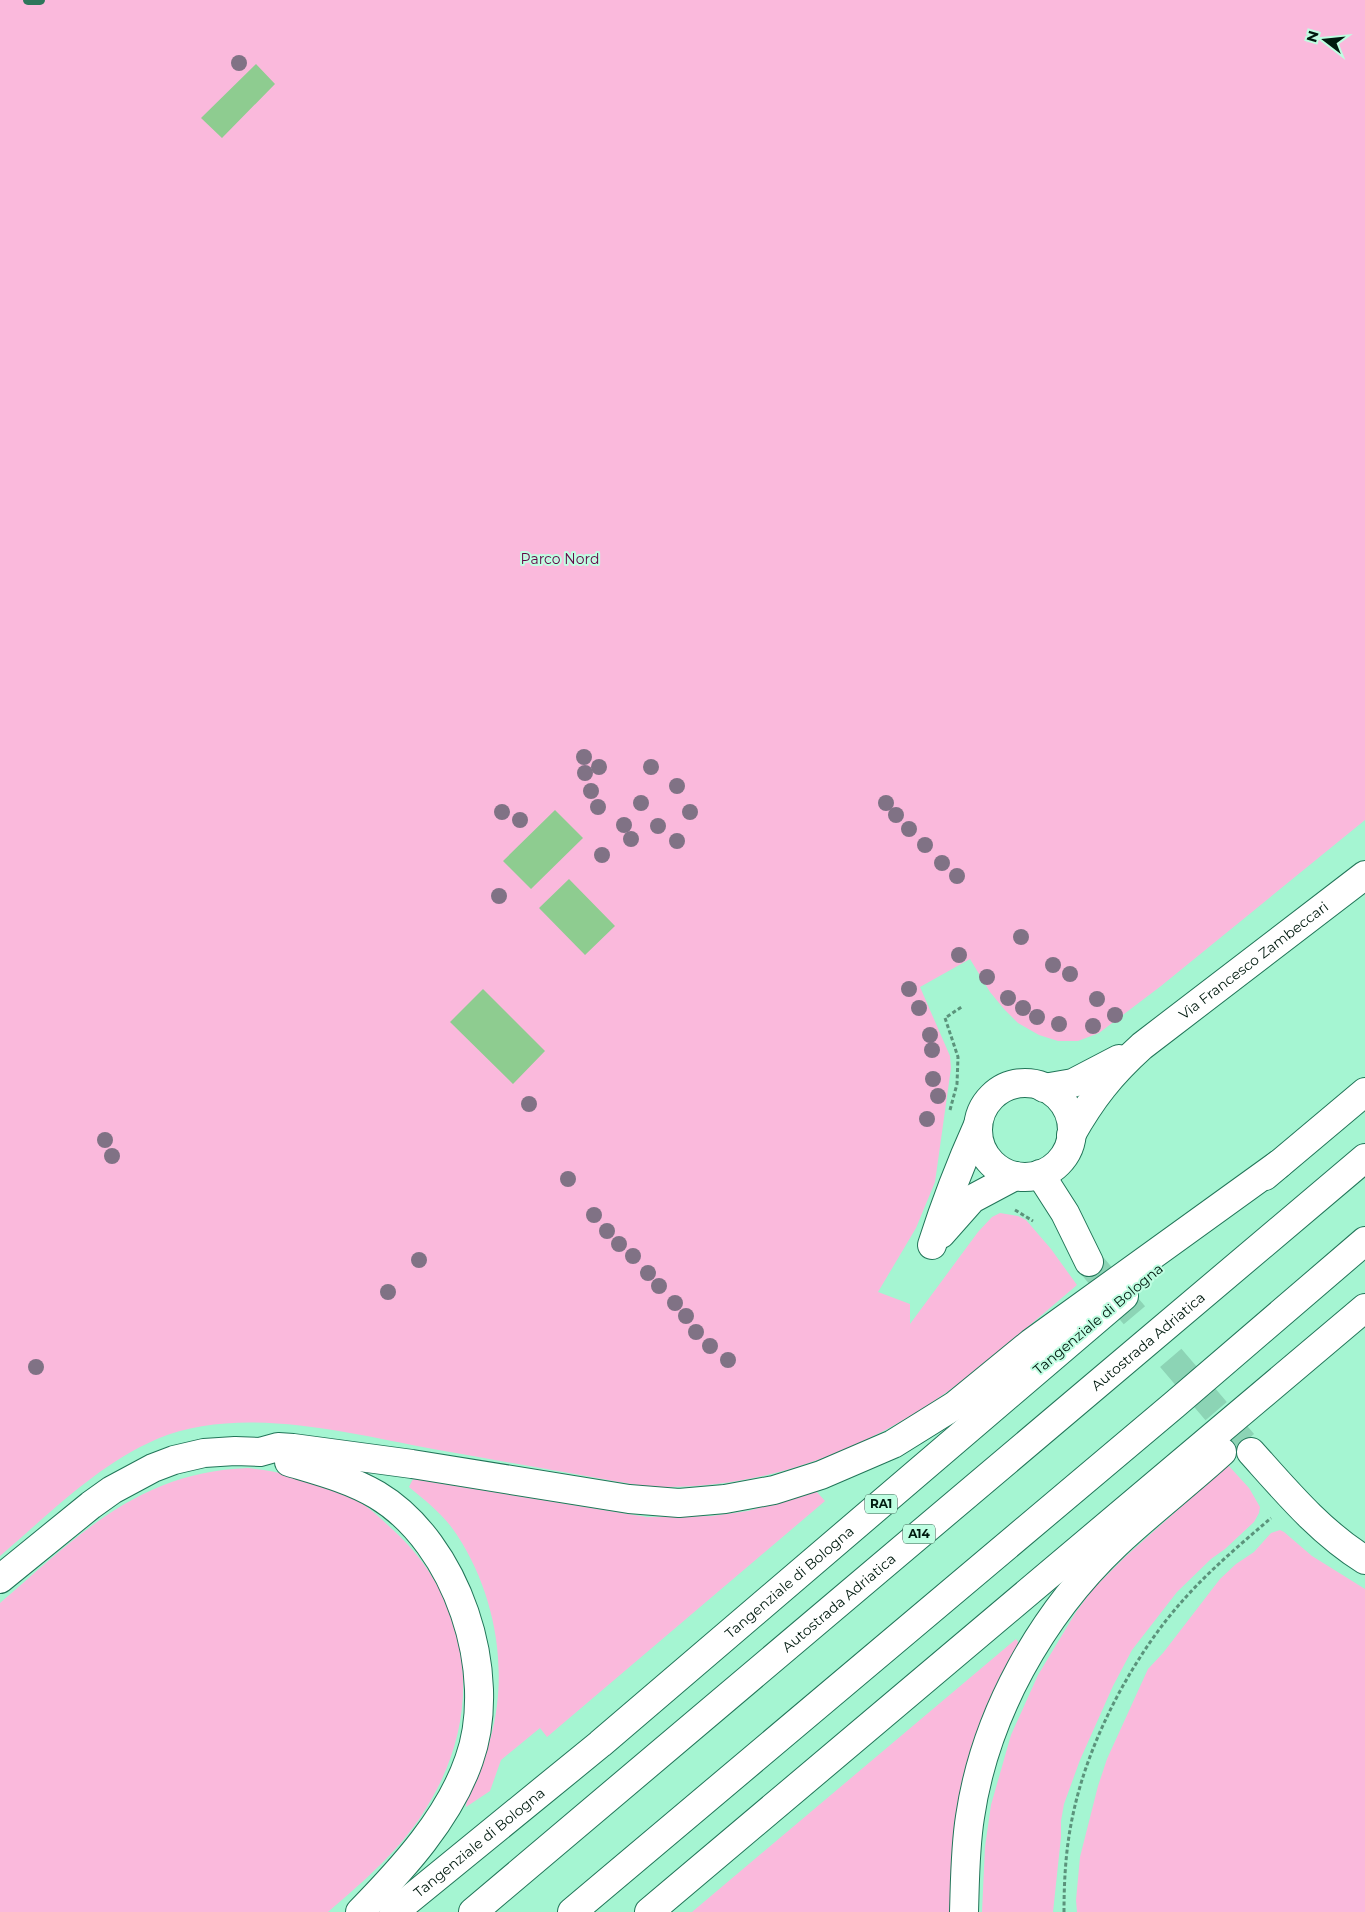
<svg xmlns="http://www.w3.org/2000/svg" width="1365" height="1912" font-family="Montserrat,sans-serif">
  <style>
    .green { fill: #fab9dc }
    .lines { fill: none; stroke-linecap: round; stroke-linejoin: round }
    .stream { stroke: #2d765b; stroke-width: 10 }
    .building { fill: #8ecc90 }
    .minor-tunnel { stroke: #8cd4b5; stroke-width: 28; stroke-dasharray: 28 14; stroke-linecap: butt }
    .minor-casing { stroke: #217558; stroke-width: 30 }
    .highway-casing { stroke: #217558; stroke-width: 30 }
    .path { stroke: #5b937b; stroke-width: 3; stroke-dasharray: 4 2.5; stroke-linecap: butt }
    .minor { stroke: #fff; stroke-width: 28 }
    .highway { stroke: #fff; stroke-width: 28 }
    .tree { fill: #807285 }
    .labels { text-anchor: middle; stroke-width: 4; stroke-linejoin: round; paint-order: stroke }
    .shield { fill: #bffee2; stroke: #395e4e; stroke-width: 1 }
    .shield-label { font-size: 12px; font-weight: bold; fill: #001a0f }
    .park-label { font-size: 14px; fill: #620746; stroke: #bffee2 }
    .street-label { font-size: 14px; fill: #001a0f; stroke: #bffee2 }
  </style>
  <rect width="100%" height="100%" fill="#a5f5d2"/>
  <!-- green -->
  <path class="green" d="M0,0H1365V820L1161,986L1099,1033L1078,1041H1058L1039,1035L1018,1023L1004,1009L990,992L970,959L920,987L950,1056L951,1068L935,1182L916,1228L878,1292L910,1304V1324L978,1232L992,1217L1000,1213L1018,1216L1026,1220L1051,1249L1077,1285C1030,1324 985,1367 934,1401C853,1455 757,1489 660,1487C647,1487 633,1484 619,1482C557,1471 495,1460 433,1449C348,1433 240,1404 157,1439C97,1465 49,1514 0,1556Z
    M1228,1465L1249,1488L1260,1507L1259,1513L1254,1522L1225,1549L1211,1559L1177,1592L1132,1650L1113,1686L1080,1760L1064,1804L1061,1821V1837L1053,1912H982L985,1847L991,1805L1011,1735L1038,1675L1076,1612L1093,1589L1126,1556Z
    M248,1468C278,1471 296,1476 324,1487C332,1490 341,1492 349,1496C365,1503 378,1516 391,1528C473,1601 485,1712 428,1805C403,1848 365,1880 328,1912H0V1603C78,1536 138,1472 248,1468Z
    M413,1479L647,1517L711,1516L748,1511L816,1491L825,1501L547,1737L540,1728L501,1760L490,1791L466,1807C466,1793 475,1781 480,1768C485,1758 488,1746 491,1736C509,1669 495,1593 457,1535C445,1516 426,1501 409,1487Z
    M1280,1530L1284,1532L1312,1556L1365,1589V1912H1077L1076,1900L1080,1857L1098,1786L1107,1759L1148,1669L1163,1653L1220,1579L1236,1564L1254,1552L1271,1533Z
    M1016,1639L1019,1643L1005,1670L951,1912H692Z"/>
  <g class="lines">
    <!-- stream -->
    <path class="stream" d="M28,0H40"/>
  </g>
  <!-- building -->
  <path class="building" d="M256,64L275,84L222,138L201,118Z
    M555,810L583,838L531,889L503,861Z
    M569,879L615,926L585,955L539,908Z
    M483,989L545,1051L513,1084L450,1022Z"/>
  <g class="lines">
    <!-- minor-tunnel -->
    <path class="minor-tunnel" d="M1089,1262L1251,1452"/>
    <!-- minor casing -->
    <g class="minor-casing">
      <g id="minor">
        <circle cx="1025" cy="1130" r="47"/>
        <path d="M1044,1088L1073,1083L1119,1059"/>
        <path id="s1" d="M1071,1135C1092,1098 1110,1075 1142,1046L1365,875"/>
        <path d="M1040,1174L1065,1213L1089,1262"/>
        <path d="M941,1234L972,1199L1015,1176"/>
        <path d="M932,1245C945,1204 960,1165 978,1125"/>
        <path d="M1251,1452C1286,1491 1320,1532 1365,1560"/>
      </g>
    </g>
    <!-- highway casing -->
    <g class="highway-casing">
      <g id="highway">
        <path d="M1265,1176L1365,1092"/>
        <path d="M289,1462C319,1471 350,1479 377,1495C457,1543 500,1673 469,1760C449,1818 403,1868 360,1912"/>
        <path d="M0,1579L91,1505L112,1490L153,1468L174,1460L204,1453L235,1451L260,1452L278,1447L293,1448L412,1464L629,1499L679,1503L725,1499L774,1490L821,1475L893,1444L954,1406L1031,1343L1279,1164"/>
        <path id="s2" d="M394,1912L600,1744L1124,1296"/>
        <path id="s3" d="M473,1912L1365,1158"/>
        <path d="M572,1912L1174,1405L1365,1241"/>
        <path d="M649,1912L1365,1308"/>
        <path d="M964,1912C965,1881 965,1848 970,1817C985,1715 1041,1615 1116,1544C1150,1512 1188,1483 1222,1452"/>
      </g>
    </g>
    <!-- path -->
    <path class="path" d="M950,1110L957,1084L958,1057L945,1018L963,1006
      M1015,1210L1033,1221
      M1064,1912C1064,1878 1066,1844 1074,1810C1090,1737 1135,1653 1185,1598C1211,1569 1242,1543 1271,1518"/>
    <!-- minor -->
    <use href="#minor" class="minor"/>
    <!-- highway -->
    <use href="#highway" class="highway"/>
  </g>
  <!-- trees -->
  <g class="tree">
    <circle cx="239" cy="63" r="8"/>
    <circle cx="584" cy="757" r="8"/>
    <circle cx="599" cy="767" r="8"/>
    <circle cx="651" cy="767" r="8"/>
    <circle cx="585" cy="773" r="8"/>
    <circle cx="677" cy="786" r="8"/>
    <circle cx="591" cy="791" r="8"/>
    <circle cx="641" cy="803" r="8"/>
    <circle cx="886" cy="803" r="8"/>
    <circle cx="598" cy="807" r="8"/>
    <circle cx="502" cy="812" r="8"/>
    <circle cx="690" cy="812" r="8"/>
    <circle cx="896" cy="815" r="8"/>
    <circle cx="520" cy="820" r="8"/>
    <circle cx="624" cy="825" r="8"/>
    <circle cx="658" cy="826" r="8"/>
    <circle cx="909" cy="829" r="8"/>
    <circle cx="631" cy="839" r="8"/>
    <circle cx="677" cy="841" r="8"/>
    <circle cx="925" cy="845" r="8"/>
    <circle cx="602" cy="855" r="8"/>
    <circle cx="942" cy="863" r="8"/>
    <circle cx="957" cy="876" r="8"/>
    <circle cx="499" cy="896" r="8"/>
    <circle cx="1021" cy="937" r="8"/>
    <circle cx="959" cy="955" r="8"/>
    <circle cx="1053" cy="965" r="8"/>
    <circle cx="1070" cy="974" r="8"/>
    <circle cx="987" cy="977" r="8"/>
    <circle cx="909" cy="989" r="8"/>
    <circle cx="1008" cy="998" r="8"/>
    <circle cx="1097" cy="999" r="8"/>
    <circle cx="919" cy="1008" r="8"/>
    <circle cx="1023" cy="1008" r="8"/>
    <circle cx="1115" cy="1015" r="8"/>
    <circle cx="1037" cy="1017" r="8"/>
    <circle cx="1059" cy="1024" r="8"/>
    <circle cx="1093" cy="1026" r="8"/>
    <circle cx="930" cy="1035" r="8"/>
    <circle cx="932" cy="1050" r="8"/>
    <circle cx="933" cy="1079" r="8"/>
    <circle cx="938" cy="1096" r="8"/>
    <circle cx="529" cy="1104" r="8"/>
    <circle cx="927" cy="1119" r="8"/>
    <circle cx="105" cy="1140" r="8"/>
    <circle cx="112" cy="1156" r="8"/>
    <circle cx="568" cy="1179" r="8"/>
    <circle cx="594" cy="1215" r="8"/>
    <circle cx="607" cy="1231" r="8"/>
    <circle cx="619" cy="1244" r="8"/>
    <circle cx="633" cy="1256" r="8"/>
    <circle cx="419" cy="1260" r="8"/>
    <circle cx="648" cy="1273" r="8"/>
    <circle cx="659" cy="1286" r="8"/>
    <circle cx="388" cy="1292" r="8"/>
    <circle cx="675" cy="1303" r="8"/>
    <circle cx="686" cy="1316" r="8"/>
    <circle cx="696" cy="1332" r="8"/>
    <circle cx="710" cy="1346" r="8"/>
    <circle cx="728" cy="1360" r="8"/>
    <circle cx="36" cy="1367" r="8"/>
  </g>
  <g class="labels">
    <!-- shield labels -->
    <g class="shield">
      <rect x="865" y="1494.5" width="32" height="19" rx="4"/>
      <rect x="903" y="1524.5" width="32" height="19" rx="4"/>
    </g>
    <g class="shield-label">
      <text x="881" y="1508">RA1</text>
      <text x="919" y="1538">A14</text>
    </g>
    <!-- park labels -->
    <g class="park-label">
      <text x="560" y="564">Parco Nord</text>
    </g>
    <!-- street labels -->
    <g class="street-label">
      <text dy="5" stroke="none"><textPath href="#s1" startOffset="255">Via Francesco Zambeccari</textPath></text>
      <text transform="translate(1098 1319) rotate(-40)" y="5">Tangenziale di Bologna</text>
      <text dy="5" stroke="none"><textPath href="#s3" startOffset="884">Autostrada Adriatica</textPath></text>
      <text dy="5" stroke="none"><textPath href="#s2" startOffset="515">Tangenziale di Bologna</textPath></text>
      <text dy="5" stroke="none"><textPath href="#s3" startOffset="479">Autostrada Adriatica</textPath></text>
      <text dy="5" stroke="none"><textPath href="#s2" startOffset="110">Tangenziale di Bologna</textPath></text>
    </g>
  </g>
  <!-- north arrow -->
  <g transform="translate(1325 40) rotate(286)" stroke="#bffee2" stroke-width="4" paint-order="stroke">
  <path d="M0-4L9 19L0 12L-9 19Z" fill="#001a0f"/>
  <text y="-8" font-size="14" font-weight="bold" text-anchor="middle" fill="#001a0f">N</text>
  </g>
</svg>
